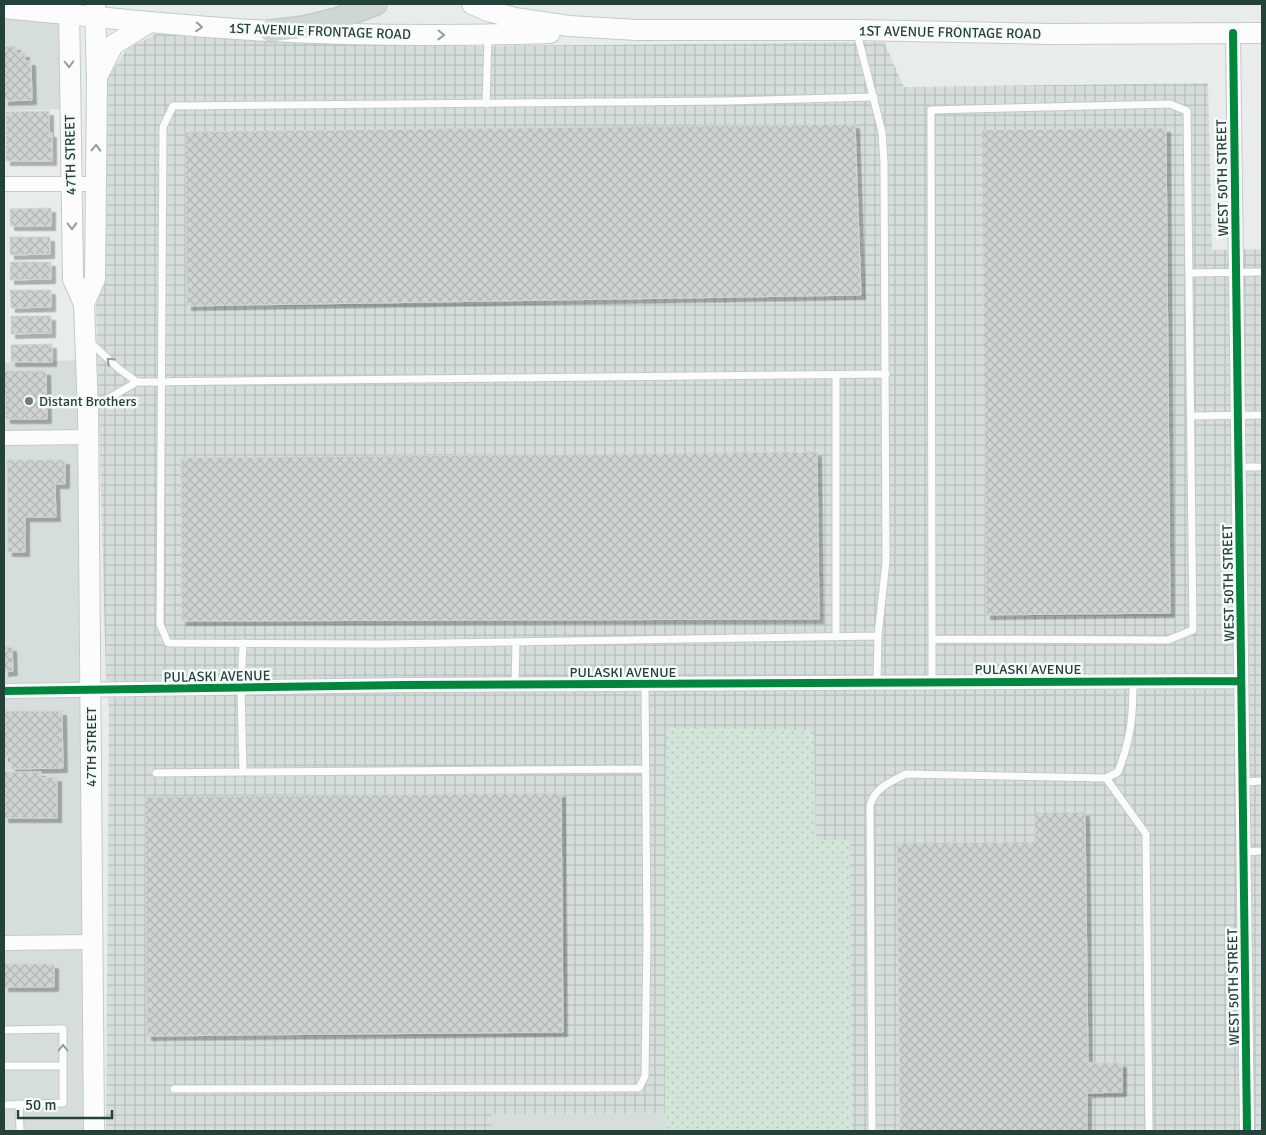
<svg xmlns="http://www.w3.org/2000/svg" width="1266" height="1135" font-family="Signika,sans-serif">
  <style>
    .built { fill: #d6dedb }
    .industrial { fill: url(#industrial-grid) }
    .grass { fill: url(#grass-dots) }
    .building { fill: url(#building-cross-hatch); stroke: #d1d6d4; filter: url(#shadow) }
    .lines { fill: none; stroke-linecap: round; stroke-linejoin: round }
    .lane-casing { stroke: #c5cac8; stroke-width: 9 }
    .street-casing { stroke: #c5cac8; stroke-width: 16 }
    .secondary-casing { stroke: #c3cbc8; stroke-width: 22 }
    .primary-casing { stroke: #c3ccc9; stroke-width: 24 }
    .lane { stroke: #fcfcfc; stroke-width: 7 }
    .street { stroke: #fcfcfc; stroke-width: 14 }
    .secondary { stroke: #fcfcfc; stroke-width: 20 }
    .primary { stroke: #cfd7d5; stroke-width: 21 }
    .cycleway-casing { stroke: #f7fbf9; stroke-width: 11 }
    .cycleway { stroke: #00873e; stroke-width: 8 }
    .oneway { stroke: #909f9b }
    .poi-dot { fill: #697e78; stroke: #f7fbf9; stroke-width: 2 }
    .labels { text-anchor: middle; stroke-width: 5; stroke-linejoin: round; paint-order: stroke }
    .street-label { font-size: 14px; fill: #24423a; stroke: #f7fbf9 }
    .poi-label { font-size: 14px; fill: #24423a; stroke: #f7fbf9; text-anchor: start }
  </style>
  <defs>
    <pattern id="industrial-grid" width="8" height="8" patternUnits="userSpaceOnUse" patternTransform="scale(1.25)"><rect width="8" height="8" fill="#d6dedb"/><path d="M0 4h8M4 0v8" fill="none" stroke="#b8c0bd"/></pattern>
    <pattern id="grass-dots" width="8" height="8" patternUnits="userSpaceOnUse" patternTransform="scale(1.25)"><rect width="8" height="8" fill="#d1e6d8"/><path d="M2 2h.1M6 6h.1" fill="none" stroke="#b3c6ba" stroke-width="1.8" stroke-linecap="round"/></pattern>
    <pattern id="building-cross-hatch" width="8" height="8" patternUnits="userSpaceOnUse" patternTransform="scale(1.25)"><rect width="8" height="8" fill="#cfd4d2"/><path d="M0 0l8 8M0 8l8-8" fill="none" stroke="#b2b7b5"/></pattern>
    <filter id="shadow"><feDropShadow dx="4.5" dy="4.5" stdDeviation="0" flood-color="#0004"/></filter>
  </defs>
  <rect width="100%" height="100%" fill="#e8edeb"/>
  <!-- built -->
  <path class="built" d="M4,13L65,19L66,109L4,111Z
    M81,360L86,686L4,687V363Z
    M4,694H86L89,1131H4Z
    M665,1113V1131H492V1114Z"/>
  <!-- industrial -->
  <path class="industrial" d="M156,34L477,46L884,42L904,87L1208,83L1212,250L1262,249V1131H665V1113L492,1114V1131H106L109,707L106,680L96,306L106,80L127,49Z"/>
  <!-- grass -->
  <path class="grass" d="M666,728L814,730L816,840H850L852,1131H665Z"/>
  <!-- building -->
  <path class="building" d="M16,46V53H25V61H31L32,100L4,101V47Z
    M49,111V133H52V161H6V112Z
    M855,124L861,295L187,306L185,132Z
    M1166,128L1170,613L986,615L982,130Z
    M51,208V226H10V209Z
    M10,237H50V254L10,255Z
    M10,262H51V279L10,280Z
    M10,290H51V307L11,308Z
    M11,316H51V333L11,334Z
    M52,344V362H11V345Z
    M4,371H46L47,419H6Z
    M817,452L819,619L182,621L181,458Z
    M7,460H65V484H55L56,517H25V552H8Z
    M4,647H12L13,671L4,672Z
    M4,711H62L63,768L11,769V757H4Z
    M4,772H41V778L57,777V818H4Z
    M561,793L563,1032L147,1036L145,797Z
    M1085,812L1088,1063H1122V1092L1087,1093V1131H900L897,843L1035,842L1034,813Z
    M4,964H54V987H4Z"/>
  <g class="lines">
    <!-- lane casing -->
    <g class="lane-casing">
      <path id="lane" d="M857,33L882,132L884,163L886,561L878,636L877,683
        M874,97L727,101L173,106L163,127L160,624L168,643L382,644L878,636
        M486,104L488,37
        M1189,273L1262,272
        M90,342L118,368L137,382
        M836,375V637
        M90,409L137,382L886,374
        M1191,416L1262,415
        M1239,467H1262
        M932,639L1168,640L1193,630L1187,111L1170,104L931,110L932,639V683
        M515,685L516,642
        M243,772L646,769
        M156,773L243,772L241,688L243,643
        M1106,778L1146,834L1149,1131
        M1243,782L1262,781
        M1244,852L1262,851
        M4,1030L63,1029V1103L4,1105
        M4,1066H63
        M174,1089L639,1088L645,1076L647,936L645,684
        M19,1104L20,1131
        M872,1131L870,806C874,788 890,782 906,774L1106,778L1118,772C1131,738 1133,718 1133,681"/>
    </g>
    <!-- street casing -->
    <g class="street-casing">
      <path id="street" d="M1233,33L1247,1131
        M4,184H95
        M4,438L88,437
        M4,691L405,685L1241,681
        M4,943L92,942"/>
    </g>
    <!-- secondary casing -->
    <g class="secondary-casing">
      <path id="secondary" d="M69,4L73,279L84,304L88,410L94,1131
        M472,4L488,11L515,18L569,26L637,30H856L1050,34L1262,33
        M4,8C93,16 182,27 271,31C364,36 457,36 550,33
        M98,75L113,45L150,22
        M84,304L95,279L97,79L95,6"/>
    </g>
    <!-- primary casing -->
    <g class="primary-casing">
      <path id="primary" d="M270,31L304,27L337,19L376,4"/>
    </g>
    <!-- lane -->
    <use href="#lane" class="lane"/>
    <!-- street -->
    <use href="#street" class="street"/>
    <!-- secondary -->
    <use href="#secondary" class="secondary"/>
    <!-- primary -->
    <use href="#primary" class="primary"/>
    <!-- cycleway casing -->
    <g class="cycleway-casing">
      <path id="cycleway" d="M1233,33L1247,1131
        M4,691L405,685L1241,681"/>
    </g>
    <!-- cycleway -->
    <use href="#cycleway" class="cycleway"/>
  </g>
  <!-- one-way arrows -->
  <defs><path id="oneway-chevron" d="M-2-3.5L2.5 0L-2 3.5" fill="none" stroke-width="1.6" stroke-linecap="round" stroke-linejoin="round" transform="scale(1.25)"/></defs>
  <g class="oneway">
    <use href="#oneway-chevron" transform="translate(199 27) rotate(4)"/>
    <use href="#oneway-chevron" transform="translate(441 35) rotate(1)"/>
    <use href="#oneway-chevron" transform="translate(69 64) rotate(89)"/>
    <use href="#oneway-chevron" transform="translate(96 148) rotate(-89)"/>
    <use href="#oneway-chevron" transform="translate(72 226) rotate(89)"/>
    <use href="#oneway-chevron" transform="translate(110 361) rotate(-137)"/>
    <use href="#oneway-chevron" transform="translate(63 1048) rotate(-90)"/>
  </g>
  <!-- markers -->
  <circle class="poi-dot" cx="29" cy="401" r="5"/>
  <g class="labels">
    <!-- street labels -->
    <g class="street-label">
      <text transform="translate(320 31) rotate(2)" y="5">1ST AVENUE FRONTAGE ROAD</text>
      <text transform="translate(950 32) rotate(1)" y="5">1ST AVENUE FRONTAGE ROAD</text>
      <text transform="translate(70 155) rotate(-91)" y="5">47TH STREET</text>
      <text transform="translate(1222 178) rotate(-91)" y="5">WEST 50TH STREET</text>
      <text transform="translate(1228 583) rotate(-91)" y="5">WEST 50TH STREET</text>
      <text x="1028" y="674">PULASKI AVENUE</text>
      <text x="623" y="677">PULASKI AVENUE</text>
      <text transform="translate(217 676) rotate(-1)" y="5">PULASKI AVENUE</text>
      <text transform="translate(91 747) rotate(-90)" y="5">47TH STREET</text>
      <text transform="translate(1233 987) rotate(-91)" y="5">WEST 50TH STREET</text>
    </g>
    <!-- poi labels -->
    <g class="poi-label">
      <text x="39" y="406">Distant Brothers</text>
    </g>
  </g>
  <!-- border -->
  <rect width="1266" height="1135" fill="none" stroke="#24423a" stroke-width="10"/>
  <!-- scale -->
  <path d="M18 1110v8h94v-8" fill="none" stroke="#24423a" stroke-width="2.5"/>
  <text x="25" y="1110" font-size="15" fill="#24423a" stroke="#f7fbf9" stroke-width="4" paint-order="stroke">50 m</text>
</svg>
